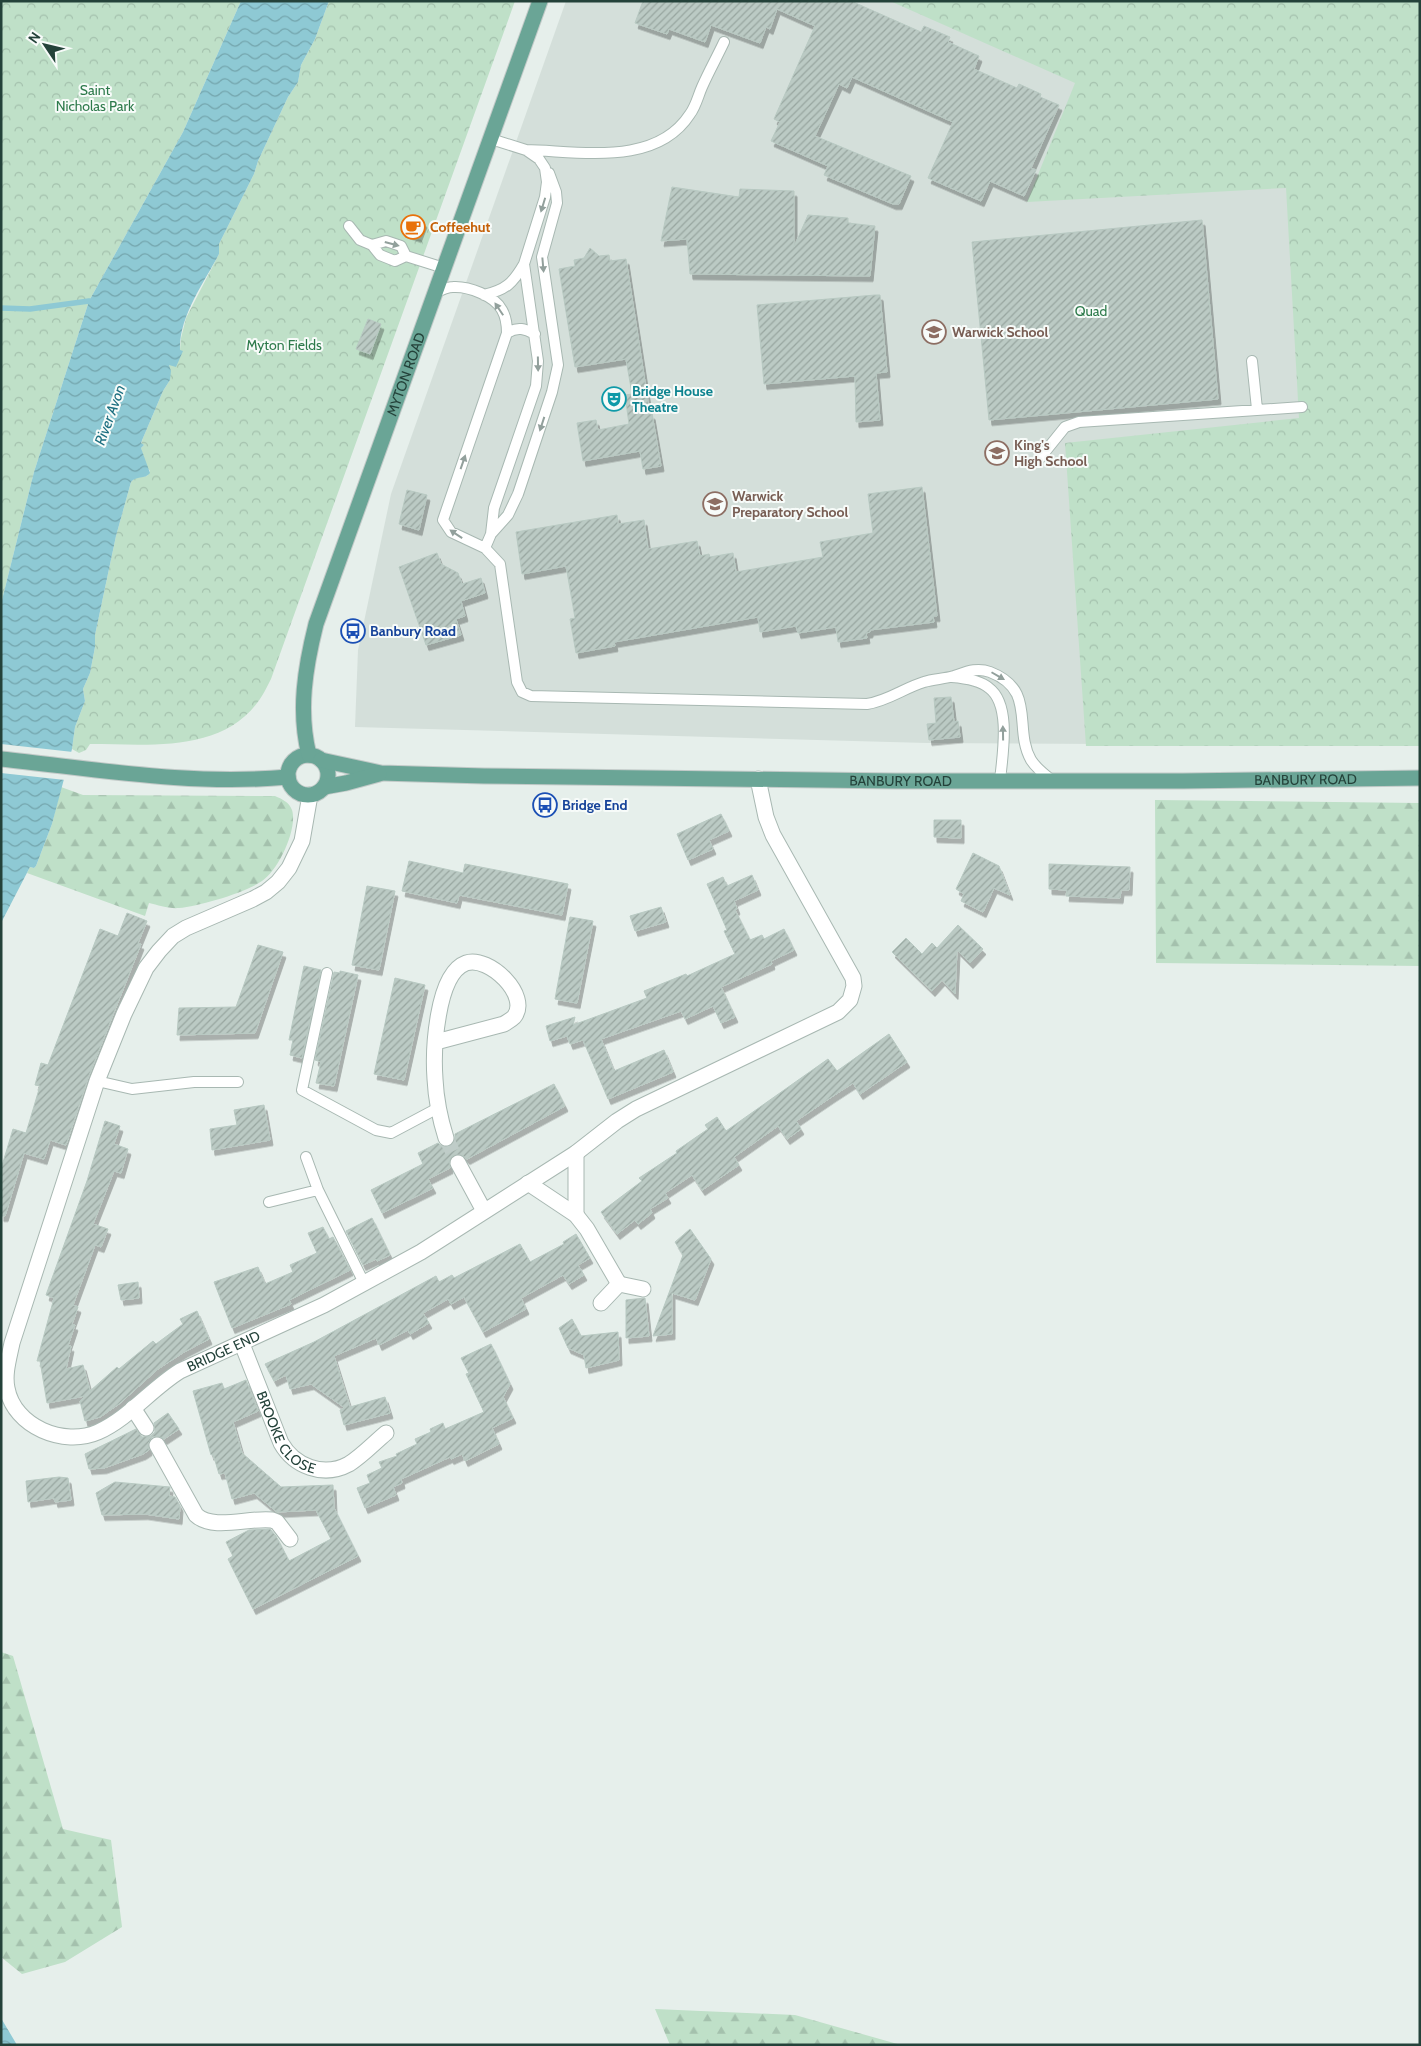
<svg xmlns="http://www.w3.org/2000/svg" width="1421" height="2046" font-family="Cabin,sans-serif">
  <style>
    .built { fill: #d4dfda }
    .forest { fill: url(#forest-firs) }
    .park { fill: url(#park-crowns) }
    .water { fill: url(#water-waves) }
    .pier { fill: #e6efeb }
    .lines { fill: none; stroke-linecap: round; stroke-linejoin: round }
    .stream { stroke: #8ec9d4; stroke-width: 5.5 }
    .building { fill: url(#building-hatch); stroke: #b8c9c2; filter: url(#shadow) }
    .minor-tunnel { stroke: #bfccc8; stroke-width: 15; stroke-dasharray: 15 8; stroke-linecap: butt }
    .service-casing { stroke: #a8b8b2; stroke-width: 12 }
    .minor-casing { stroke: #a8b8b2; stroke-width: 17 }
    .primary-casing { stroke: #c2cac8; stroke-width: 17 }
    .service { stroke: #fff; stroke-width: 10 }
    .minor { stroke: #fff; stroke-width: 15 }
    .primary { stroke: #6aa596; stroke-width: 15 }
    .oneway { fill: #92a09c }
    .labels { text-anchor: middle; stroke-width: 4; stroke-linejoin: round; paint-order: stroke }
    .park-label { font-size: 14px; fill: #2d7a4b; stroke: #f7fbf9 }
    .food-label { font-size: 14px; font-weight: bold; fill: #c56008; stroke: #f7fbf9; text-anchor: start }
    .education-label { font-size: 14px; font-weight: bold; fill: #785e54; stroke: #f7fbf9; text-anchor: start }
    .street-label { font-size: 14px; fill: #24423a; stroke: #f7fbf9 }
    .culture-label { font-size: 14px; font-weight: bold; fill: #0d838f; stroke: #f7fbf9; text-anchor: start }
    .transit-label { font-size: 14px; font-weight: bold; fill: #164399; stroke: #f7fbf9; text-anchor: start }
    .water-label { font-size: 15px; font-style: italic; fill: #1c6f80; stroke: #f7fbf9 }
  </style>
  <defs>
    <pattern id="forest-firs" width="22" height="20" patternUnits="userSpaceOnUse" patternTransform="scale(1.25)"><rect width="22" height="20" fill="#bfe0c8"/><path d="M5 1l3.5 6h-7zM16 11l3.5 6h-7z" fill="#a4c1ad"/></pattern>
    <pattern id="park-crowns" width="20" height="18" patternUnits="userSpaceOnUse" patternTransform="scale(1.25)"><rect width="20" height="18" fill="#bfe0c8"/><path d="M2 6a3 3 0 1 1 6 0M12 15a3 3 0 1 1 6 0" fill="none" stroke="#a4c1ad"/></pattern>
    <pattern id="water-waves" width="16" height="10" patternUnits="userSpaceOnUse" patternTransform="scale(1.25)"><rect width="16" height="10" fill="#8ec9d4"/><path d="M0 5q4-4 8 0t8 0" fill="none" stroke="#74a5ad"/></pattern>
    <pattern id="building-hatch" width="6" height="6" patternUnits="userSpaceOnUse" patternTransform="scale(1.25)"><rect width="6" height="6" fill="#bbcac4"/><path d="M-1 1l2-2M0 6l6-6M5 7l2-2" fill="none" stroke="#98a6a0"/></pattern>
    <filter id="shadow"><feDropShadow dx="3" dy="5.5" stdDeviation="0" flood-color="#0004"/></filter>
  </defs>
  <rect width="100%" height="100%" fill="#e6efeb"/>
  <!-- built -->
  <path class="built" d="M566,1H1420V746L927,743L355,727L358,650L391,494Z"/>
  <!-- forest -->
  <path class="forest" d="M61,787L83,795L275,796C282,799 289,802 292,810C298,829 278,871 262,881C245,893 199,906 179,908C169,909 158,905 149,903L145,916L27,873L30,867L34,868L36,866L52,824Z
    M1155,800L1420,803V966L1156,963Z
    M1,1652L13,1656L63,1829L111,1840L122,1927L65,1962L22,1974L1,1957Z
    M655,2009L795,2015L901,2045H670Z"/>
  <!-- park -->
  <path class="park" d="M1,1H241L183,132L89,301L34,472L1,604Z
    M329,1H515L271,679C268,685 264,693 260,699C223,754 147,744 90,744L86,750L79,753L72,749L75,727L85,701L83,689L90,673L95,647V635L116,536L131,482L135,478L147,476L150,471L146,466L141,448L144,445L141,444L143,438L163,391L170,380L169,364L180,350L181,338L186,318L219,254V244L254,174L258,161L288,97L298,82L301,65L315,39Z
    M890,1H1420V746H1086L1065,443L1299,418L1286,188L1027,202L1075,83Z"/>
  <!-- water -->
  <path class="water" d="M241,1H329L315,39L301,65L298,82L288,97L258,161L254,174L219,244V254C204,283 179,316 180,350L183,351L176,367L169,365L171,371L170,380L163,391L143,438L141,443L144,445L141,448L150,473C145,480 136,475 131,482L116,536L95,635V647L90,673L83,689L85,701L75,727L72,749L52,824L36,866L34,868L30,867L1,923V604L34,472L89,301L183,132Z
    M1,2018L17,2045H1Z"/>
  <!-- pier -->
  <path class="pier" d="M1,744L73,752L65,780L1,773Z"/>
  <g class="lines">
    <!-- stream -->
    <path class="stream" d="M1,308L30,309L89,301L96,302"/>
  </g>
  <!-- building -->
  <path class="building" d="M643,1H851L921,32L924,26L950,37L948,42L979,56L974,69L1017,88L1019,84L1041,94L1040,97L1059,105L1031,168L1036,170L1024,196L990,181L981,201L928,178L953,122L852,77L847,88L839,84L815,136L911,176L899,204H893L824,175L828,166L771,141L780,122L774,119L815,26L777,9L770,29L766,27L760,43L711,25L705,42L669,29L667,34L635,23Z
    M672,187L739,197L740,189L794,191V247L808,215L848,218V223L875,226L870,276L690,274L687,239L661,241Z
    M408,216L424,222L418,237L402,231Z
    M1202,220L1218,399L989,420L972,242Z
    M590,248L599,256L609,255L610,261L626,259L650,414H652L661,466L643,469L640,451L583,461L577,423L596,420L598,430L629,424L625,395L632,394L626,359L575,367L559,269L575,266L574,260L584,258Z
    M875,295H880L887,372L876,373L880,420L856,422L855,376L764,384L757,305Z
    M368,319L381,324L370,354L356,349Z
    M922,487L937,616H933L934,622L870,630V632L866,633L867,638L838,642L836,627L798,633L796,626L760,632L758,617L614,642L615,646L576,653L570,619L575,618L566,566L522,574L516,532L617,515L618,524L644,520L648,549L697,541L700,556L709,554L710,557L733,553L736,572L823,557L820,542L873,533L868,494Z
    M407,490L427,495L419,530L399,524Z
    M437,553L441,564L458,573L462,584L481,578L485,593L461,601L465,616L456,619L461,635L426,645L399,567Z
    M951,697L954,722L958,721L960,737L929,740L927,724L936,723L934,698Z
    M721,814L729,831L709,840L713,849L688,860L677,834Z
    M934,820H961V838L934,837Z
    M973,853L999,866L1010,895L994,888L983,912L961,901L964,894L956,889Z
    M409,861L463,873L465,864L568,884L562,915L459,895L457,903L402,891Z
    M1049,864L1130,867L1129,890H1121L1120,898L1066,896L1067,890L1049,889Z
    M752,875L758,890L734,901L737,909L735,910L750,940L762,935L764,939L784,929L794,950L771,961L772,964L721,987L735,1017L721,1023L713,1006L685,1019L681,1011L601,1039L614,1071L664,1050L673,1072L608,1099L583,1040L570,1044L567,1036L550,1041L546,1026L575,1017L573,1025L647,998L644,991L686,974L687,976L735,954L724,931L727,930L707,884L723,877L727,886Z
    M367,886L395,891L379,970L352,965Z
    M661,907L666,922L635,931L630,916Z
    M127,913L147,921L138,943L141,944L88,1078L66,1145L50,1140L44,1159L24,1153L5,1216H1V1169L13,1129L26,1133L40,1086L35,1085L41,1063L48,1065L100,929L118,936Z
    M570,917L593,921L577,1003L555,999Z
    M958,925L983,949L970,963L957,950L955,994L942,980L932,991L892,952L906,938L922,954L932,943L937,948Z
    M258,945L283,952L255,1033L177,1035L179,1008L236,1007Z
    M304,966L321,970L302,1058L290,1055L293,1040H289Z
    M340,971L358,975L334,1086L316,1083L321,1062L315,1060L334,972L340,973Z
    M395,978L425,985L404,1080L374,1074Z
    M889,1034L907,1062L860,1094L853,1083L833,1096L796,1121L801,1129L787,1139L778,1126L734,1157L739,1165L702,1190L692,1175L665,1193L668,1198L650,1209L652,1213L638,1224L635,1220L617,1234L601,1212L642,1181L639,1178L677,1153L676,1151L708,1129L705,1125L717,1117L726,1131L828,1059L837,1071Z
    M554,1084L565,1106L467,1159L462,1155H453L449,1162L450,1168L428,1179L433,1188L382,1213L371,1190L423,1164L418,1153L438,1143L443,1147H449L455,1141V1134Z
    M264,1105L270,1140L212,1150L210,1129L237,1125L234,1110Z
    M105,1121L120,1126L114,1144L128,1149L121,1173L114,1171L93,1224L108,1229L101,1247L95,1245L73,1305L78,1307L72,1324L75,1325L68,1346H71L66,1369L83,1365L90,1391L117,1367L119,1369L153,1341L156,1344L183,1324L180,1319L197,1311L209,1339L184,1352L158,1369L119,1404L100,1417L85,1421L80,1401L85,1396L47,1403L40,1361H37L54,1298L46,1295L87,1181Z
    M372,1218L390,1255L377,1261L376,1259L363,1265L346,1231Z
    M323,1227L329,1239L333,1237L350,1270L289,1300L291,1304L232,1328L214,1282L258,1267L265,1284L293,1272L290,1265L317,1253L308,1233Z
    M690,1229L711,1259L695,1300L672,1293V1334L653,1336L683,1255L675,1242Z
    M576,1234L590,1258L578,1265L584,1275L569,1284L563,1275L521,1298L526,1309L483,1332L464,1297L451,1304L448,1299L423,1313L429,1323L410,1334L408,1330L379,1345L376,1338L334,1356L350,1407L385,1397L390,1413L344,1425L340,1410L345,1408L311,1384L290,1389L286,1375L274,1381L265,1364L314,1342L436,1276L439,1282L452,1275L454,1278L520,1244L530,1262L564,1244L563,1242Z
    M138,1282L139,1298L121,1300L118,1285Z
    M645,1298L649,1336L626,1338V1300Z
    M572,1319L581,1336L618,1332L619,1360L586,1368L584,1355L568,1348L559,1328Z
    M491,1344L510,1384L503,1397L513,1418L492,1428L499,1444L465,1461L462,1454L451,1459L450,1457L401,1479L402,1483L393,1487L396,1495L365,1508L357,1488L370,1483L367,1475L382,1468L379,1462L397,1456L396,1454L417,1444L415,1439L431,1432L430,1429L443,1423L445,1429L484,1412L466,1374L469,1373L461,1358Z
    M246,1380L258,1411L233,1422L242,1453L281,1487L333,1485L334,1508L358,1556L253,1609L228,1559L233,1556L226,1542L249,1530L270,1529L276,1536L289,1561L331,1539L316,1510L277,1512L254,1493L232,1499L225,1473L219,1474L213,1454L211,1455L193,1391L222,1383L224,1389Z
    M168,1413L179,1429L164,1439L158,1436L152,1437L148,1444L149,1450L143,1454L104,1468L89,1469L85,1454L136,1429L142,1437L151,1436L155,1432L154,1423Z
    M59,1477L68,1478L71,1500L55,1502L54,1498L28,1502L26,1481Z
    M115,1482L170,1487L169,1496L175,1497L180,1506L179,1519L145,1514L102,1515L96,1493Z"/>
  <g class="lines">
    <!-- minor-tunnel -->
    <path class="minor-tunnel" d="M446,1138L458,1163"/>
    <!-- service casing -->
    <g class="service-casing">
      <path id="service" d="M526,150C580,151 656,167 690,114C696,106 698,96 702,87C709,71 717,57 724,42
        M349,226L360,240L372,245L380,255L395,261L406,256L444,268
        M372,245L386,241L401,246L406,256
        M435,293C441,290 447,287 453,287C468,286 495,296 502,310C506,317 507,325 507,333L443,520L451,532L485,548L500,564L517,682L522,692L531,696L867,704C888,701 904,688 924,682C933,679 944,679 954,676C966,672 977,667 990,672C1037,690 1013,728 1031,760C1036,768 1045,775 1053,781
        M484,295C506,290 513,283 524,264
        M507,333C518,326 525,329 535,334
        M1252,361L1257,409
        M1040,458L1065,427L1079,422L1302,407
        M491,534L508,515L518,494L552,392L558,365L542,257L557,203L556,192L549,173
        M485,548L491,534L494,508L536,386L538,361L524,264L545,197L547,182L545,168L539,159L526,150L491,139
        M952,677C964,678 980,680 989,688C1012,705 1002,757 1000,781
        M327,973L302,1090L376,1130L391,1133L438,1108
        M97,1081L132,1089L194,1082H238
        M306,1157L318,1190L364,1283
        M269,1202L318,1190"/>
    </g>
    <!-- minor casing -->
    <g class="minor-casing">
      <g id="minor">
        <path id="s1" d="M310,795L302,841L289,868L278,882L266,892L253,899L186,928L173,936L159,951L146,968L124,1014L97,1081L12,1343C9,1358 4,1374 7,1388C14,1427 64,1447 98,1432C129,1418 151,1389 180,1371L324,1305L421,1252L576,1153L617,1121L636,1109L838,1012L850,1000L854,986L853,978L773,835L766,817L758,779"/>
        <path d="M436,1042L504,1024C507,1022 511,1020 514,1017C531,996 489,955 466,963C436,974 433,1052 435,1079C436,1099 440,1119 446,1138"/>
        <path d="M576,1153V1215"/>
        <path d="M458,1163L484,1211"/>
        <path d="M528,1183L576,1215L587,1229L619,1284"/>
        <path d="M601,1303L619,1284L643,1289"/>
        <path id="s2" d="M242,1344L281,1443C294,1466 323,1478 349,1464C362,1456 374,1443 386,1433"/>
        <path d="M133,1408L146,1428"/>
        <path d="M157,1445L196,1515C213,1531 250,1517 272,1520L277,1522L290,1539"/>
      </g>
    </g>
    <!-- primary casing -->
    <g class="primary-casing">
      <g id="primary">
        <circle cx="308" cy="775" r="20"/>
        <path id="s3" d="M309,755C298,711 305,668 316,624L540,1"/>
        <path d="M1,759C96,769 192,786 288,777"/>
        <path id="s4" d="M321,760L381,773L484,776L896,781H1183L1420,778"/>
        <path d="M324,787L346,783L379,774"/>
      </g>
    </g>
    <!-- service -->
    <use href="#service" class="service"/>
    <!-- minor -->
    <use href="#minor" class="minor"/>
    <!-- primary -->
    <use href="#primary" class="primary"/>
  </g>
  <!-- one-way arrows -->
  <defs><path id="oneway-solid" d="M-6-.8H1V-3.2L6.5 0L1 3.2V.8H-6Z" transform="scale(1.25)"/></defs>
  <g class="oneway">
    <use href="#oneway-solid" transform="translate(543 205) rotate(107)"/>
    <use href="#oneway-solid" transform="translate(392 244) rotate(15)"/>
    <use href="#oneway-solid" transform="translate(543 265) rotate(85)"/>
    <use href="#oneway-solid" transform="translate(499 309) rotate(-124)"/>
    <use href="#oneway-solid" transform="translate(538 364) rotate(89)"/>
    <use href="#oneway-solid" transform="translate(542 424) rotate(108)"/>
    <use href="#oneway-solid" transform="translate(463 462) rotate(-71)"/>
    <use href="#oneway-solid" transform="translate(456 534) rotate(-146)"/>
    <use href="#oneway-solid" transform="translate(998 676) rotate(30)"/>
    <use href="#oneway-solid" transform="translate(1003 733) rotate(-91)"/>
  </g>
  <!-- icons -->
  <defs>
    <g id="cafe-ring" transform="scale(1.25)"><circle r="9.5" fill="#f7fbf9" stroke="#e8710a" stroke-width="1.5"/><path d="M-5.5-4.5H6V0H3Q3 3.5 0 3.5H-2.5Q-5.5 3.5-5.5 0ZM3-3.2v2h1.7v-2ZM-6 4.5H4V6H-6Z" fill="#e8710a"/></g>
    <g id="school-ring" transform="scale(1.25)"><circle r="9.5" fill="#f7fbf9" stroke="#8d6e63" stroke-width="1.5"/><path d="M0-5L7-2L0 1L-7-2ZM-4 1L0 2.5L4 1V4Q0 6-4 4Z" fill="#8d6e63"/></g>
    <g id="theatre-ring" transform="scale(1.25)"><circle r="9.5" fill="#f7fbf9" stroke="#0f9aa8" stroke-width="1.5"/><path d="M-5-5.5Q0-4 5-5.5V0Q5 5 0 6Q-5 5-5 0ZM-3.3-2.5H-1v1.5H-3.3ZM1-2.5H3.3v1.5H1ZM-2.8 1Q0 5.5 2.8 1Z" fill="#0f9aa8"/></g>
    <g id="bus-ring" transform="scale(1.25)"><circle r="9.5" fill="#f7fbf9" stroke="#1a4fb4" stroke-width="1.5"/><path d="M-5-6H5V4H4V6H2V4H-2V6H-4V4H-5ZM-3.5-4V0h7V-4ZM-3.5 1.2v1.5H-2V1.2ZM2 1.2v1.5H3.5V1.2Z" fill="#1a4fb4"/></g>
  </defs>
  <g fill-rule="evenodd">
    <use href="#cafe-ring" x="413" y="227"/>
    <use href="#school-ring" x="934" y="332"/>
    <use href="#theatre-ring" x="614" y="399"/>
    <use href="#school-ring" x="997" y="453"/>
    <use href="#school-ring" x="715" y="504"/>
    <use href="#bus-ring" x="353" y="631"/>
    <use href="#bus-ring" x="545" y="805"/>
  </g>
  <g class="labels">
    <!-- park labels -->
    <g class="park-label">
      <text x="95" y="95">Saint<tspan x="95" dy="16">Nicholas Park</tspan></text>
      <text x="1091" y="316">Quad</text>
      <text x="284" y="350">Myton Fields</text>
    </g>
    <!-- food labels -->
    <g class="food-label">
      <text x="430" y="232">Coffeehut</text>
    </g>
    <!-- education labels -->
    <g class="education-label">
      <text x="952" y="337">Warwick School</text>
      <text x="1014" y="450">King's<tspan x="1014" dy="16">High School</tspan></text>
      <text x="732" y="501">Warwick<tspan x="732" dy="16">Preparatory School</tspan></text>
    </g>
    <!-- street labels -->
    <g class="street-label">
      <text dy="5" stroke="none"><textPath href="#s3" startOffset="398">MYTON ROAD</textPath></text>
      <text dy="5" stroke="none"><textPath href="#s4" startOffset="986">BANBURY ROAD</textPath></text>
      <text dy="5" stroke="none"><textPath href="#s4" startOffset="581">BANBURY ROAD</textPath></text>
      <text dy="5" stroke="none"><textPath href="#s1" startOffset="964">BRIDGE END</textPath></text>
      <text dy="5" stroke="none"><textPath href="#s2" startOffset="101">BROOKE CLOSE</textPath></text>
    </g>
    <!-- culture labels -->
    <g class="culture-label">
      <text x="632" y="396">Bridge House<tspan x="632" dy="16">Theatre</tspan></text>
    </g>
    <!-- transit labels -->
    <g class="transit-label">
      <text x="370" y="636">Banbury Road</text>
      <text x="562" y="810">Bridge End</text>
    </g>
    <!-- water labels -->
    <g class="water-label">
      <text transform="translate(110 415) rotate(-70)" y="5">River Avon</text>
    </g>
  </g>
  <!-- border -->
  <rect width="1421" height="2046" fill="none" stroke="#24423a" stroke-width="5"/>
  <!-- north arrow -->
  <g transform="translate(45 45) rotate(305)" stroke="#f7fbf9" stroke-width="4" paint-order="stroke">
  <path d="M0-4L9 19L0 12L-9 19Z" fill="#24423a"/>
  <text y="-8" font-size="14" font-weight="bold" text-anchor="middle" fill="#24423a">N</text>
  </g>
</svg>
